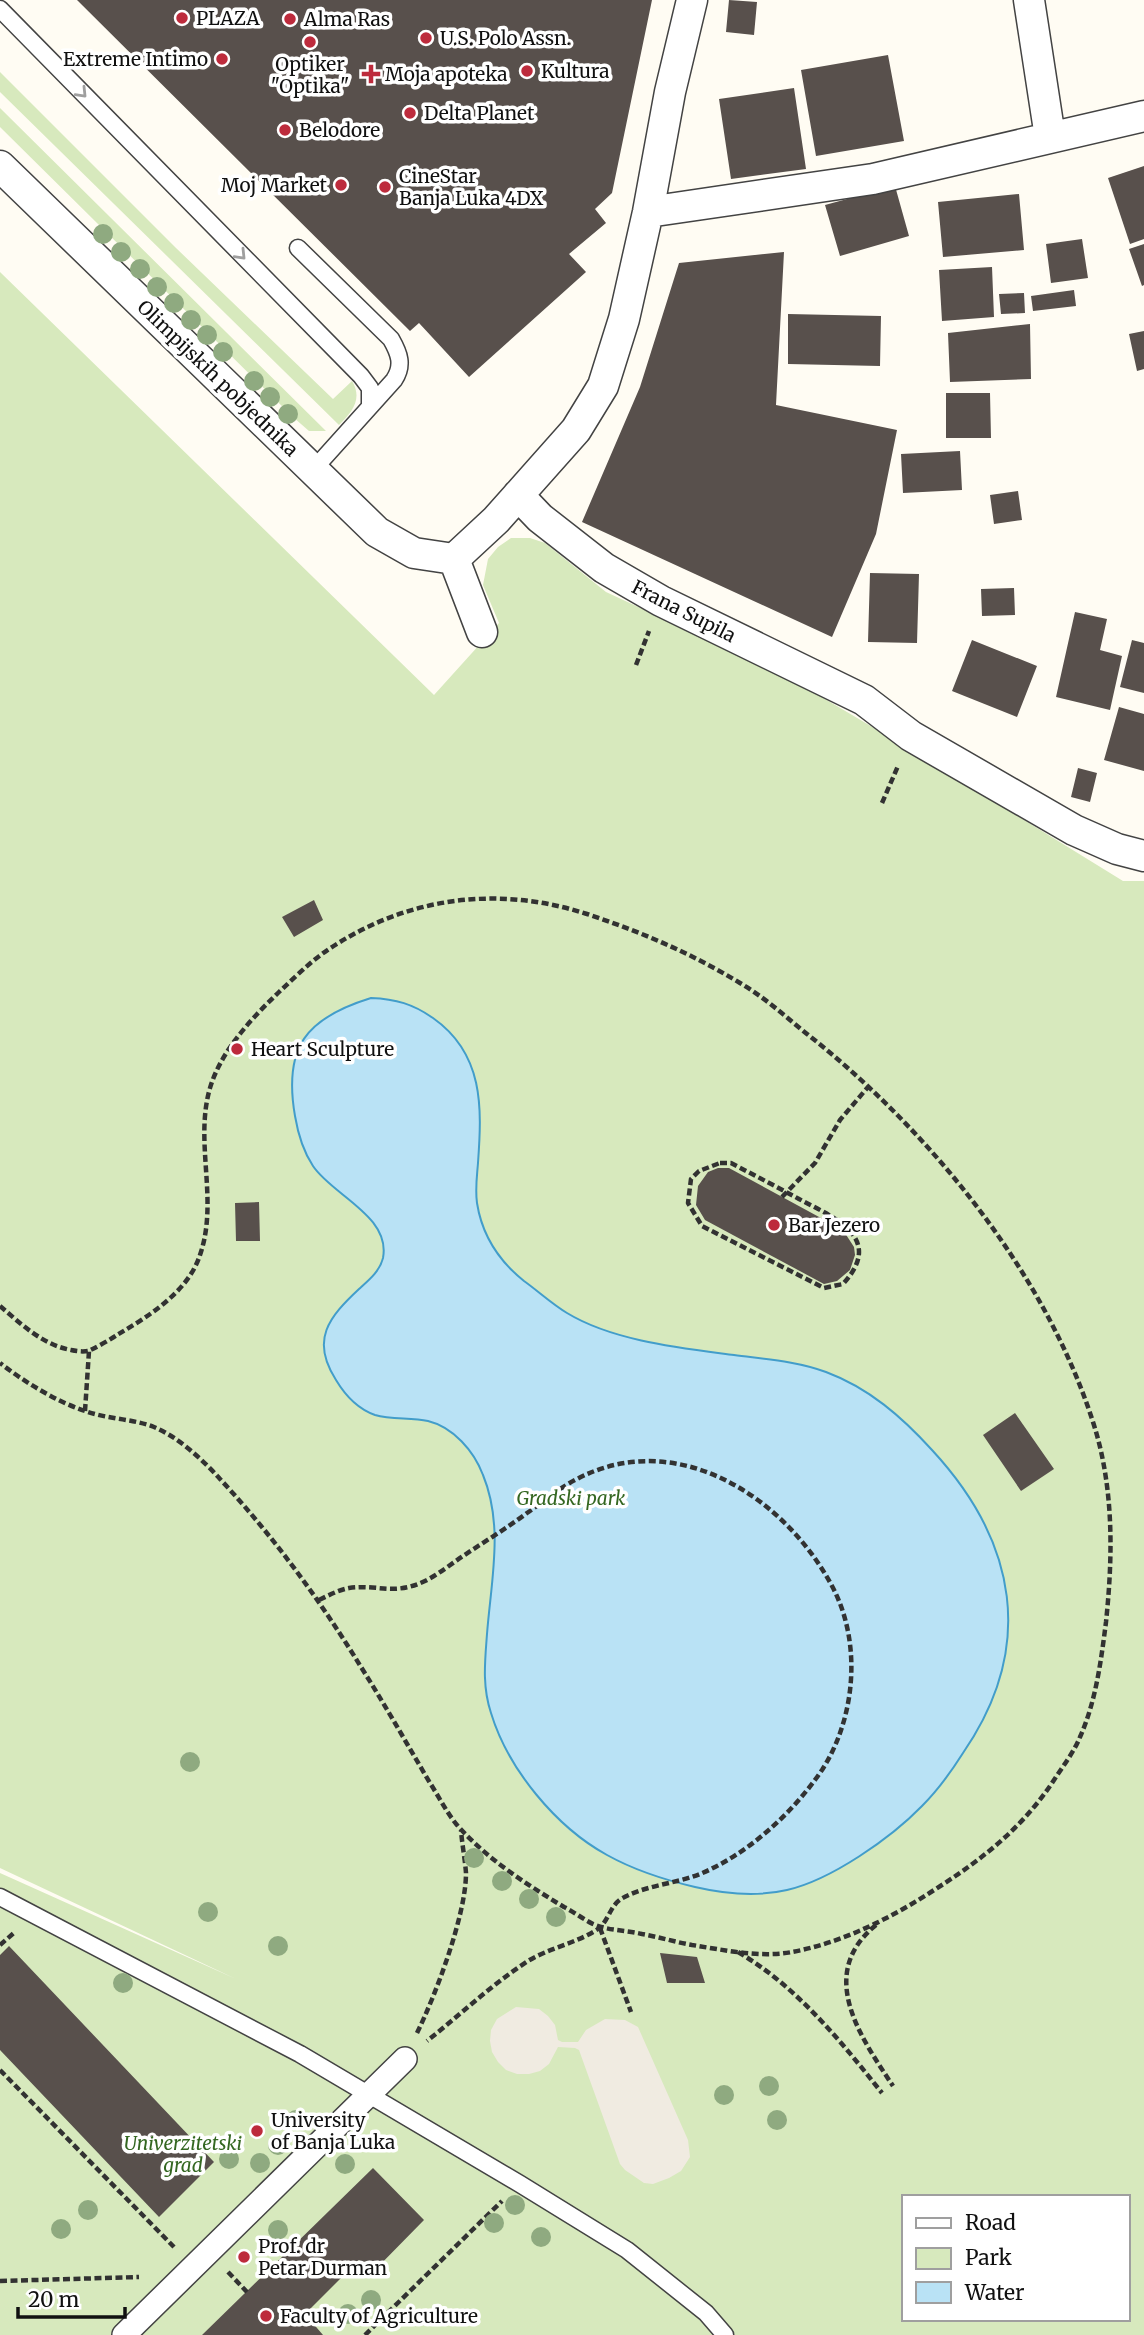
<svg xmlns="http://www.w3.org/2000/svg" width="1144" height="2335" font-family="Merriweather,serif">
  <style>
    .green { fill: #d7e9bd; fill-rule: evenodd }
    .plaza { fill: #f0ebe1 }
    .water { fill: #b9e2f5; stroke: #429dca; stroke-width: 2 }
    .building { fill: #58504c }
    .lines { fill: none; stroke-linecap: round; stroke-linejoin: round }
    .service-casing { stroke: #434343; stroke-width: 19 }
    .pedestrian-casing { stroke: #434343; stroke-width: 26 }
    .minor-casing { stroke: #434343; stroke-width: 33 }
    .path { stroke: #323232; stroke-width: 4.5; stroke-dasharray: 7 3.5; stroke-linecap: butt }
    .service { stroke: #fff; stroke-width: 16 }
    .pedestrian { stroke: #fff; stroke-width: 23 }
    .minor { stroke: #fff; stroke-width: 30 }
    .tree { fill: #8faa80 }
    .oneway { stroke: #9f9f9f }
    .poi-dot { fill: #bd2b3c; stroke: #fff; stroke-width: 2.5 }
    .labels { text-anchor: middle; stroke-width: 7; stroke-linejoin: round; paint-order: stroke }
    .poi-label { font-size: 19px; fill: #101010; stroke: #fff; text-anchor: start }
    .street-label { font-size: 19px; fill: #101010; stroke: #fff }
    .park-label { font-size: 19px; font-style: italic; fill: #346721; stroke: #fff }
  </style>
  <rect width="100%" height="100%" fill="#fffcf3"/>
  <!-- green -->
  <path class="green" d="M0,72L176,248L333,399L352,381C363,399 352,412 339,425L0,92Z
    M0,108L326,431H309L293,417L0,127Z
    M0,272L434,695L499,623L483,585L488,559L498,547L511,538H530L545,543L606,592L781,673L891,738L1123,881H1144V2335H0V1873L236,1979L0,1868ZM904,2197H1128V2319H904Z"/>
  <!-- plaza -->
  <path class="plaza" d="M516,2007L539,2009L548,2016L555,2025L558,2040L562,2042H578L586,2030L605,2019L625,2020L638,2027L688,2140L690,2157L681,2171L669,2178L653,2184L644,2183L625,2170L620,2164L579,2050L575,2048L558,2047L549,2064L540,2071L529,2074H517L506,2070L498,2062L492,2052L490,2041L491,2030L497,2019Z"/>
  <!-- water -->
  <path class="water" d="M371,998C396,999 413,1004 433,1018C484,1054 482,1107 478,1163C477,1176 475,1189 477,1203C482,1235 499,1261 524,1281C538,1291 552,1304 567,1313C613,1341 681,1348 734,1355C764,1359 797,1361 826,1372C869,1388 902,1417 932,1450C1017,1542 1036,1647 963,1753C951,1772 938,1790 922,1806C891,1838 831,1880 787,1890C757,1897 725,1894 695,1887C665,1880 634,1870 607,1855C556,1827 508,1769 491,1713C482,1686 485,1661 487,1634C491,1581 504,1526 483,1475C474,1451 453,1427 428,1421C411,1417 392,1420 375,1415C358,1409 345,1395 336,1380C310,1340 329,1317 359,1289C369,1280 380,1271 383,1258C391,1216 332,1195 313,1166C303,1151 298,1134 295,1116C283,1047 306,1018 371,998Z"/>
  <!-- building -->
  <path class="building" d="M77,0H652L612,193L595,209L606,223L569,254L586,272L469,377L419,323L410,331Z
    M729,0L757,2L754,35L726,32Z
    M888,55L904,141L816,156L801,70Z
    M794,88L806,169L731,179L719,99Z
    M1144,166V239L1130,244L1108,178Z
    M895,186L909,236L840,256L825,205Z
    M1019,194L1024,250L943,257L938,202Z
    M1082,239L1088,278L1051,283L1046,244Z
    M1144,244V285L1142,286L1129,249Z
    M784,252L776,405L897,430L876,534L832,637L582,522L640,387L679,263Z
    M992,267L994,317L942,321L939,270Z
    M1074,290L1076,306L1033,311L1031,296Z
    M1024,293L1025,313L1001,314L999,294Z
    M788,314L881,316L880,366L788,364Z
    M1030,324L1031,379L950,382L948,333Z
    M1144,331V369L1137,371L1129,334Z
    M946,393H990L991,438H946Z
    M960,451L962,490L903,493L901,454Z
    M1018,491L1022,520L994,524L990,495Z
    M870,573L919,574L917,643L868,642Z
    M1014,588L1015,615L982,616L981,589Z
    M1075,612L1107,619L1100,650L1122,656L1110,710L1056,697Z
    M972,640L1037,666L1017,717L952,691Z
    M1132,640L1144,643V693L1120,687Z
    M1119,707L1144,714V771L1104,760Z
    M1078,768L1097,773L1090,802L1071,797Z
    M314,900L323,920L294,937L282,917Z
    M718,1168H729L843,1230L854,1247L855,1255L850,1270L837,1281L824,1284L705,1220L696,1205L698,1186L708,1172Z
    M259,1202L260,1241H236L235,1203Z
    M1015,1413L1054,1469L1021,1491L983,1435Z
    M9,1946L214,2162L159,2217L0,2050V1955Z
    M660,1953L697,1957L705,1983H667Z
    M373,2168L424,2220L371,2274L359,2260L305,2314L323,2335H202Z"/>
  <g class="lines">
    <!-- service casing -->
    <g class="service-casing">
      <path id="service" d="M0,9L361,376L370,388V405
        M298,248L391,339C399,353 404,365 394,380L313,470
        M0,1897L300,2054L520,2184L627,2250L706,2313L725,2335"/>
    </g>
    <!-- pedestrian casing -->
    <g class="pedestrian-casing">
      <path id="pedestrian" d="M124,2335L405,2059"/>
    </g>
    <!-- minor casing -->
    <g class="minor-casing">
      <path id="minor" d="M1029,0L1050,137
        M0,166L377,532L414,553L454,559
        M648,212L873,179L1144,116
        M518,495L540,518L604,568L661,601L864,700L911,736L1074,830L1117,849L1144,856
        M482,632L454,559L496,520L576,430L603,386L624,319L648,212L670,92L692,0"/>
    </g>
    <!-- path -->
    <path class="path" d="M636,665L649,631
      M882,803L898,766
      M720,1163H731C754,1175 777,1187 799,1199C835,1218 885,1238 843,1284L824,1288L702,1226L688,1203L691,1179L699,1171Z
      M782,1197L815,1163L840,1120L868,1087
      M0,1306C21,1324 43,1345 71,1350C76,1351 82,1352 88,1351C92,1350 113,1338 117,1335C149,1316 188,1292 200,1255C219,1200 194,1143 210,1088C221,1051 251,1019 278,993C294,978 311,961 329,949C407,897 498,885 587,914C641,932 691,953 740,983C764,997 785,1016 807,1034C929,1130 1045,1272 1093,1422C1114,1487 1113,1555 1106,1622C1101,1661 1096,1701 1080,1737C1074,1752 1063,1766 1054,1780C1022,1829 980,1861 931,1892C889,1919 841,1943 792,1952C760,1958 724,1950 692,1945C675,1942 659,1937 642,1934C626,1930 609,1931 593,1924C583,1919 574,1912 564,1907C526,1884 487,1859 457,1825C447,1813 439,1797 430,1783C407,1744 385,1705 361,1667C320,1600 273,1536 220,1479C202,1459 178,1437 154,1427C133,1419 109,1419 88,1412C57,1402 26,1383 0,1363
      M85,1411L89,1351
      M319,1600C329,1595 339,1590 349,1588C378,1584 394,1596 425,1581C439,1574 451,1564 463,1556C484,1542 507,1528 527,1513C543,1502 558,1489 575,1480C675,1426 784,1496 832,1586C862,1642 856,1717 822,1770C793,1813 748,1854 700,1874C675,1884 645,1885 621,1899C610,1906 608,1922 598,1929C577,1943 549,1948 528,1961C491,1985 460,2015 427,2041
      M876,1925C816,1974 860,2036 893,2086
      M600,1928L631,2012
      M0,1945L15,1932
      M738,1952C796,1986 840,2040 882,2093
      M417,2033C436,1994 466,1915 466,1873C465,1859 462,1844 461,1830
      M0,2070L174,2247
      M228,2272L247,2292
      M0,2281L139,2277
      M365,2335L502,2201"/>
    <!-- service -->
    <use href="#service" class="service"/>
    <!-- pedestrian -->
    <use href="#pedestrian" class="pedestrian"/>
    <!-- minor -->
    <use href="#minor" class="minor"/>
  </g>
  <!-- trees -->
  <g class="tree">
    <circle cx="103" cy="234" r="10"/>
    <circle cx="121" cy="252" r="10"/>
    <circle cx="140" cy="269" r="10"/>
    <circle cx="157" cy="287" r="10"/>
    <circle cx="174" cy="303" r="10"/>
    <circle cx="191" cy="320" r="10"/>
    <circle cx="207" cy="335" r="10"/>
    <circle cx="223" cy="352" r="10"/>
    <circle cx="254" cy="381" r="10"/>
    <circle cx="270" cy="397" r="10"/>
    <circle cx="288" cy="414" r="10"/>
    <circle cx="190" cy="1762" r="10"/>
    <circle cx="474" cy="1858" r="10"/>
    <circle cx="502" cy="1881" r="10"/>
    <circle cx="529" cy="1899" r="10"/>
    <circle cx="208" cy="1912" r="10"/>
    <circle cx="556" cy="1917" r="10"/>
    <circle cx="278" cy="1946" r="10"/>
    <circle cx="123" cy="1983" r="10"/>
    <circle cx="769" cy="2086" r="10"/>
    <circle cx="724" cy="2095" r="10"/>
    <circle cx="296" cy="2120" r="10"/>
    <circle cx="777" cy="2120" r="10"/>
    <circle cx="278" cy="2145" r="10"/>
    <circle cx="229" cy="2159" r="10"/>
    <circle cx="260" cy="2163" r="10"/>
    <circle cx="345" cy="2164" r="10"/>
    <circle cx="515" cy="2205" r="10"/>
    <circle cx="88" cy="2210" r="10"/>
    <circle cx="494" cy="2223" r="10"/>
    <circle cx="61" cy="2229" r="10"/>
    <circle cx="278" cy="2230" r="10"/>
    <circle cx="541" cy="2237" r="10"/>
    <circle cx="371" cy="2300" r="10"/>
    <circle cx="348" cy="2314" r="10"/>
  </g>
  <!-- one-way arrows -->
  <defs><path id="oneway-chevron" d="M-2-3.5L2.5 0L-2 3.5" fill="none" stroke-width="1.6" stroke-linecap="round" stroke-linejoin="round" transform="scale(1.75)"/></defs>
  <g class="oneway">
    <use href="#oneway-chevron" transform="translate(82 93) rotate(46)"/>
    <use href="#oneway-chevron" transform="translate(241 255) rotate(46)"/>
  </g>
  <!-- markers -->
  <g class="poi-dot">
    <circle cx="182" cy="18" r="7"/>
    <circle cx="290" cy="19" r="7"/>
    <circle cx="426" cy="38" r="7"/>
    <circle cx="310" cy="42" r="7"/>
    <circle cx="222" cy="59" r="7"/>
    <circle cx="527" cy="71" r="7"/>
    <path d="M367.5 63.5h7v7h7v7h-7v7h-7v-7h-7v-7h7z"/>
    <circle cx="410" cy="113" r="7"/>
    <circle cx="285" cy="130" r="7"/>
    <circle cx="341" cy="185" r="7"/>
    <circle cx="385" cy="187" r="7"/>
    <circle cx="237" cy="1049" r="7"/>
    <circle cx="774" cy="1225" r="7"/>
    <circle cx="257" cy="2131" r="7"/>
    <circle cx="244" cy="2257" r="7"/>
    <circle cx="266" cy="2316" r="7"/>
  </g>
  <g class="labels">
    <!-- poi labels -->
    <g class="poi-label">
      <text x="196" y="25">PLAZA</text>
      <text x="304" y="26">Alma Ras</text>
      <text x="440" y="45">U.S. Polo Assn.</text>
      <text x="208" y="66" text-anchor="end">Extreme Intimo</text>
      <text x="310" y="71" text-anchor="middle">Optiker<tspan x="310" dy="22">"Optika"</tspan></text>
      <text x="541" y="78">Kultura</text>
      <text x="385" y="81">Moja apoteka</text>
      <text x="424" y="120">Delta Planet</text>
      <text x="299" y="137">Belodore</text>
      <text x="399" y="183">CineStar<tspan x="399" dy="22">Banja Luka 4DX</tspan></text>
      <text x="327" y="192" text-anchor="end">Moj Market</text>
      <text x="251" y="1056">Heart Sculpture</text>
      <text x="788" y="1232">Bar Jezero</text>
      <text x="271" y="2127">University<tspan x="271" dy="22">of Banja Luka</tspan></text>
      <text x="258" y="2253">Prof. dr<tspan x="258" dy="22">Petar Durman</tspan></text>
      <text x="280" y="2323">Faculty of Agriculture</text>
    </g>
    <!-- street labels -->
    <g class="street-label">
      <text transform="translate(218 378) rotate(44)" y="7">Olimpijskih pobjednika</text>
      <text transform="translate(684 611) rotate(27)" y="7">Frana Supila</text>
    </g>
    <!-- park labels -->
    <g class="park-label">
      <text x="571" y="1505">Gradski park</text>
      <text x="183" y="2150">Univerzitetski<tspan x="183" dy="22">grad</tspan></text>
    </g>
  </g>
  <!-- legend -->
  <rect x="902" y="2195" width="228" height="126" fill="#ffffff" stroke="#9f9f9f" stroke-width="2"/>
  <rect x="916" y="2218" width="35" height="10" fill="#ffffff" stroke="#9f9f9f" stroke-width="2"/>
  <text x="965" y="2230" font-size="21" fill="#101010">Road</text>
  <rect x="916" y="2248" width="35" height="21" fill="#d7e9bd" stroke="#9f9f9f" stroke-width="2"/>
  <text x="965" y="2265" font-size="21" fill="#101010">Park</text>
  <rect x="916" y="2282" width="35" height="21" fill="#b9e2f5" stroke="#9f9f9f" stroke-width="2"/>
  <text x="965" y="2300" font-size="21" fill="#101010">Water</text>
  <!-- scale -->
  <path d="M18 2307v10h107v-10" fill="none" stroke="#101010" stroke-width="3.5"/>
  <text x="28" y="2307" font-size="21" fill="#101010" stroke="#ffffff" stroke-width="5" paint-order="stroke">20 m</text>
</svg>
